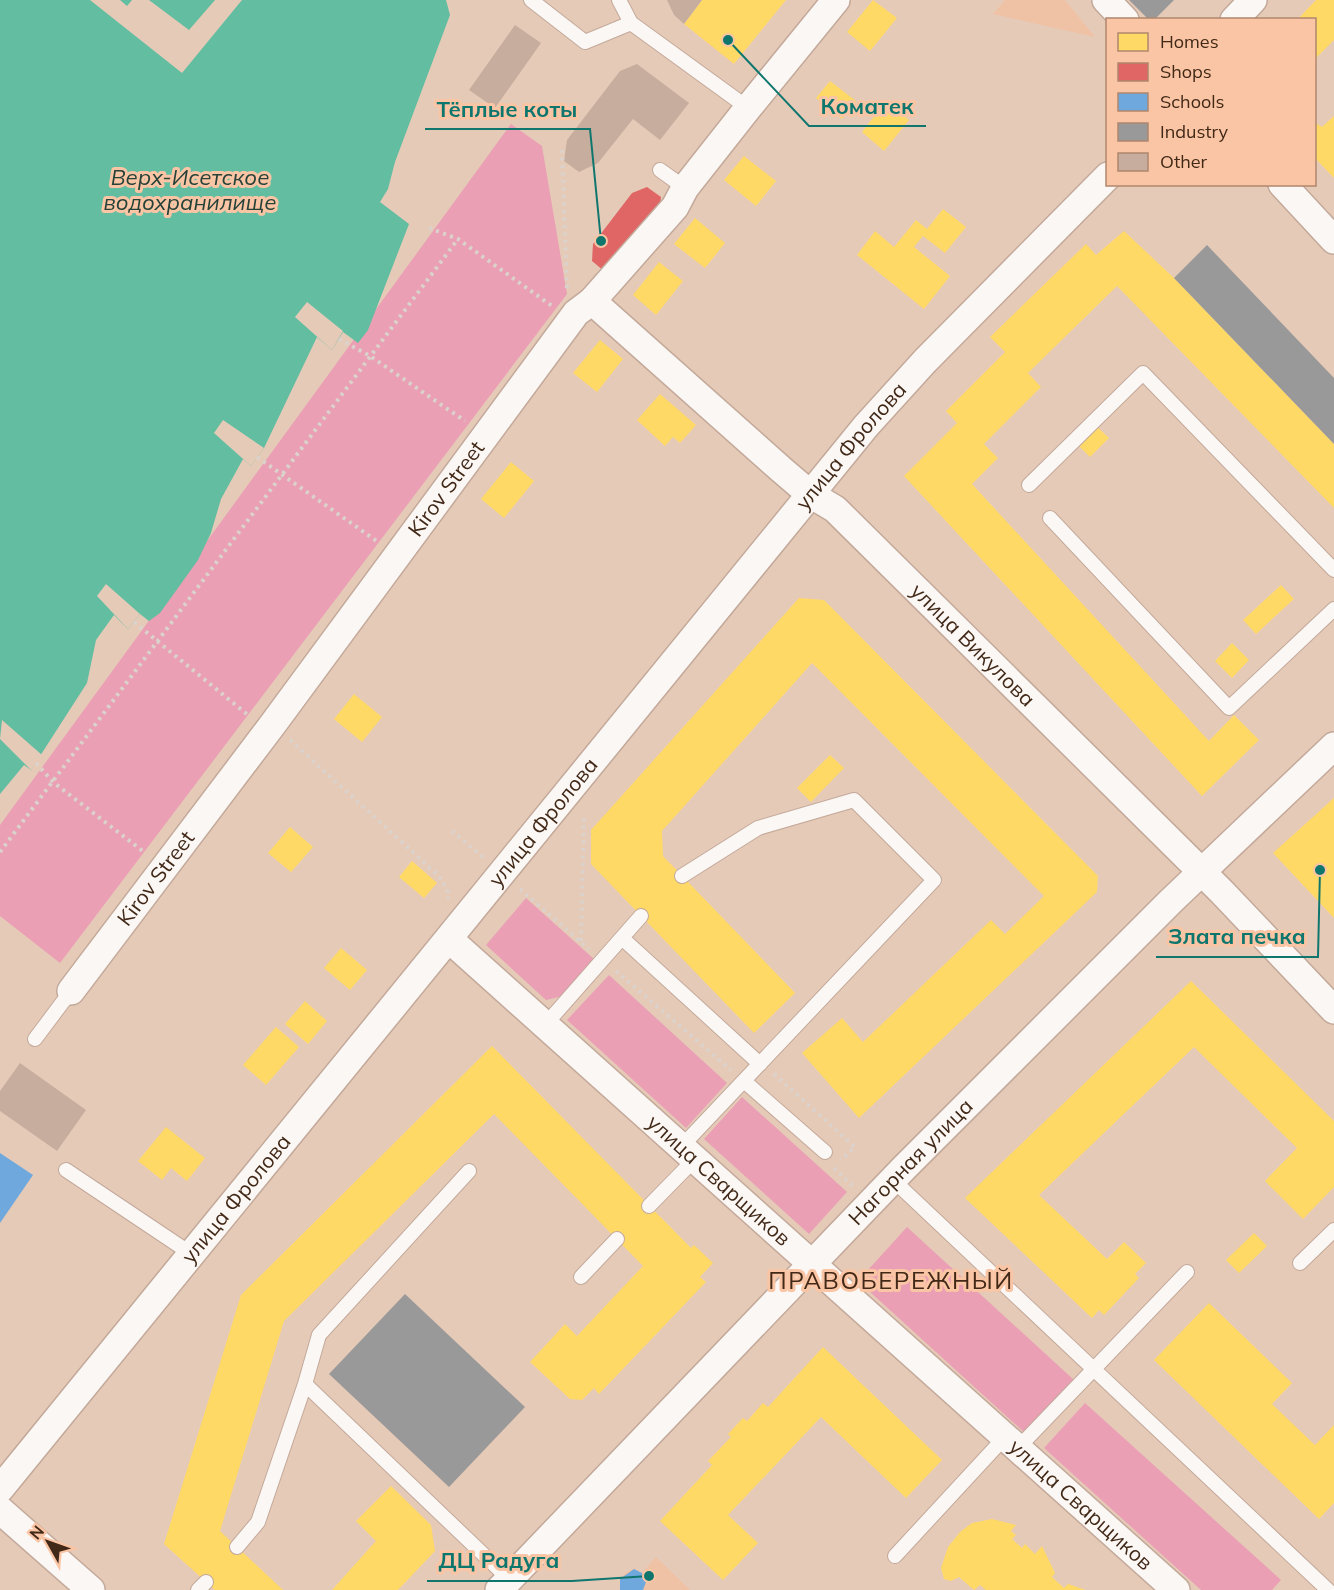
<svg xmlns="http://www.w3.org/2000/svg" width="1334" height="1590" font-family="Mulish,sans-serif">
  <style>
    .built { fill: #efc2a6 }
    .green { fill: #ea9fb4 }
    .water { fill: #62bda1 }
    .pier { fill: #e6cab8 }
    .homes { fill: #ffd966 }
    .shops { fill: #e06666 }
    .schools { fill: #6fa8dc }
    .industry { fill: #999 }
    .building { fill: #c7ad9e }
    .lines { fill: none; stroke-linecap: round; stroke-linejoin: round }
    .service-casing { stroke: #c3a99a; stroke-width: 16 }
    .minor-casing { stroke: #c3a99a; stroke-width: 30 }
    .path { stroke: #dbd2cc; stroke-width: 4; stroke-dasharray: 3 4.5; stroke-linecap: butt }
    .service { stroke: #fbf7f4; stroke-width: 14 }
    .minor { stroke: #fbf7f4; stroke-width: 27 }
    .labels { text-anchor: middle; stroke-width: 6; stroke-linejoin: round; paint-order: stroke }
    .street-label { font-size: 21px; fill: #412817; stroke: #fac5a4 }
    .water-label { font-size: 22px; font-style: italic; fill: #254138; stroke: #fac5a4 }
    .quarter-label { font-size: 24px; letter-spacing: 1.5px; fill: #412817; stroke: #fac5a4 }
    .leader { fill: none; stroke: #0f766e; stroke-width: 2 }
    .callout-dot { fill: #0f766e; stroke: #fac5a4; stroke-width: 2 }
    .callout-label { font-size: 22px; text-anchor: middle; font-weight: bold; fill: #0f766e; stroke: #fac5a4; stroke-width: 6; stroke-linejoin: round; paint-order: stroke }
  </style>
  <rect width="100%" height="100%" fill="#e6cab8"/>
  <!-- built -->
  <path class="built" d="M1005,0H1065L1095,37L993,14Z
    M656,1557L690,1590H620V1579L625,1573L634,1569L642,1573Z"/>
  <!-- green -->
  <path class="green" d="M511,124L542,146L567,294L60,963L0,916V825Z
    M526,898L595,960L563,996L546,1000L486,945Z
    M609,975L727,1083L686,1128L567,1020Z
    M742,1097L847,1192L809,1234L704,1139Z
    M907,1227L1074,1380L1025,1433L858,1281Z
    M1085,1403L1281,1580L1272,1590H1201L1044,1448Z"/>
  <!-- water -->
  <path class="water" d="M0,0H446L450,15L395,162L388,189L380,202L409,224L368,330L358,343L343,332L332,350L317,337L264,448L251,466L243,459L221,499L211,533L198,560L160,613L149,621L140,614L128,629L114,615L96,640L87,683L31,770L24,765L0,794Z"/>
  <!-- pier -->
  <path class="pier" d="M90,0H120L127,6L132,0H149L189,30L215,0H242L182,73Z
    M307,302L343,331L332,350L295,317Z
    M223,420L264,448L251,466L214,433Z
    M106,584L140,614L128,629L97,596Z
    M2,720L42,755L31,770L0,739Z"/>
  <!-- homes -->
  <path class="homes" d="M702,0H786L734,64L684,24Z
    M873,0L897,18L870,51L847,32Z
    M1316,0H1334V40L1314,60V20H1297Z
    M830,81L856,101L842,119L816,98Z
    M886,101L909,120L884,151L862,132Z
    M1334,116V178L1314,157V122L1322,127Z
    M744,156L776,181L756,206L724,180Z
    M943,209L966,227L945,253L923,236L914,247L950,276L924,309L857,255L875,231L894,247L916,220L927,229Z
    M695,218L725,243L705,268L674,244Z
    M1124,231L1174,278L1334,444V508L1117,286L1028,373L1041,387L984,444L998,458L972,484L1209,741L1234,715L1259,740L1202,796L904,476L957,423L946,411L1005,352L990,337L1086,244L1096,255Z
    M659,262L683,281L656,315L633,295Z
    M600,340L623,359L597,392L573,373Z
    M660,394L696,425L680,443L673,437L665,446L637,420Z
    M1095,425L1109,438L1090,457L1076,443Z
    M511,462L534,481L504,518L481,499Z
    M1281,585L1294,599L1256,634L1243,620Z
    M799,598L824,600L1098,876L1097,892L859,1118L802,1053L842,1018L863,1042L991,920L1005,934L1044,896L812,663L662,831L663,856L795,993L754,1033L591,864V830Z
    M1232,643L1249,660L1232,678L1215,661Z
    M354,694L382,717L362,742L334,719Z
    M830,755L844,768L811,802L797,788Z
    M1334,798V918L1273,853Z
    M290,827L313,847L291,872L268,853Z
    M412,861L437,883L424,898L399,877Z
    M341,948L367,970L350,990L324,968Z
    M1191,981L1334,1121V1187L1303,1219L1265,1181L1297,1148L1194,1047L1039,1195L1107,1259L1124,1242L1146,1263L1135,1274L1139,1278L1104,1315L1099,1310L1092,1318L965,1198Z
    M305,1001L327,1021L308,1044L285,1024Z
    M276,1027L299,1047L266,1085L243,1065Z
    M492,1046L691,1248L694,1245L713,1263L700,1277L706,1282L599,1394L594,1388L582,1400L570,1399L530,1362L565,1324L577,1336L643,1266L494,1114L284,1321L220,1531L283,1590H215L164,1544L241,1295Z
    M166,1127L205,1158L187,1181L171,1168L162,1180L138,1161Z
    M1254,1233L1267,1246L1239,1273L1226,1260Z
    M1209,1303L1292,1383L1272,1404L1295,1426L1315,1445L1334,1425V1503L1319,1519L1154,1360Z
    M823,1347L942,1460L906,1498L821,1417L728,1515L758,1543L723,1580L660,1521L712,1465L708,1461L731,1437L728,1434L743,1418L747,1421L763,1403L768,1407Z
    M391,1486L431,1525L435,1551L398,1590H332L376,1541L356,1521Z
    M992,1519L1016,1525L1011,1531L1016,1535L1012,1539L1022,1548L1025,1544L1035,1554L1042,1546L1055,1573L1052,1577L1064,1588L1068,1584L1086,1590H986L980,1585L974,1590L959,1577L951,1581L944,1579L941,1568L948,1547L960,1532L972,1523Z"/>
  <!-- shops -->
  <path class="shops" d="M647,187L661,197L659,212L604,271L592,261L593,244L632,193Z"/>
  <!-- schools -->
  <path class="schools" d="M0,1153L33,1175L0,1223Z
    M634,1569L642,1573L646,1582L643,1590H620V1579Z"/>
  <!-- industry -->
  <path class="industry" d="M1129,0H1174L1154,20H1149Z
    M1207,245L1334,378V444L1174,278Z
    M405,1294L525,1407L449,1487L329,1374Z"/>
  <!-- building -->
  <path class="building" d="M667,0H702L684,24L674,15Z
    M515,25L541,43L495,108L469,90Z
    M637,64L689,103L660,140L633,119L598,163L579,172L564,161L567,140L620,71Z
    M20,1063L86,1110L57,1151L0,1111V1091Z"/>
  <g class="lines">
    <!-- service casing -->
    <g class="service-casing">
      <path id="service" d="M531,0L585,42L631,23L748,108
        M619,0L631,23
        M660,170L685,188
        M1029,485L1143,373L1334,570
        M1050,518L1229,708L1334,609
        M622,938L760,1064
        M545,1025L641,916
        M35,1039L71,991
        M744,1081L825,1152
        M681,1147L934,880L854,800L758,828L682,876
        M66,1170L190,1253
        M469,1171L319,1335L305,1384L509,1579
        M893,1180L1328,1590
        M649,1206L695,1159
        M1300,1263L1334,1230
        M581,1277L617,1239
        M1018,1448L1187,1272
        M237,1547L258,1522L305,1384
        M895,1556L1005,1437
        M198,1590L206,1582"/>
    </g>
    <!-- minor casing -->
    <g class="minor-casing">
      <g id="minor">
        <path d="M1106,0L1125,20"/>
        <path d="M1234,20L1253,0"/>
        <path d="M1282,184L1334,240"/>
        <path id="s1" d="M592,301L783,471L810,494L835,509L1221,891L1334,1010"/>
        <path id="s2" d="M449,939L1176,1590"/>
        <path id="s3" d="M71,991L273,724L576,313L592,301L675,207L685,188L748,108L836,0"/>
        <path id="s4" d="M0,1489L866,426L925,361L1108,176"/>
        <path d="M0,1510L91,1590"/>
        <path id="s5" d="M499,1590L904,1168L1171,901L1334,746"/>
      </g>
    </g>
    <!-- path -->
    <path class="path" d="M562,150L567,290
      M429,228L458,239L552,306
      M339,339L370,356L465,421
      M257,457L378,542
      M134,622L248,715
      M290,740L439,876L448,892V899
      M36,763L53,782L144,852
      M452,831L483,857
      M0,852L458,239
      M520,889L589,949
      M581,941L584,816
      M616,971L731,1070
      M774,1074L855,1147L841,1160
      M834,1168L854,1187"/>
    <!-- service -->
    <use href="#service" class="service"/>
    <!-- minor -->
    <use href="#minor" class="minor"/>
  </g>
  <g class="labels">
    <!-- street labels -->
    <g class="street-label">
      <text dy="7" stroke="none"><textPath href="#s4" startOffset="1346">улица Фролова</textPath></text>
      <text dy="7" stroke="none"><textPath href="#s3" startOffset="627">Kirov Street</textPath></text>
      <text dy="7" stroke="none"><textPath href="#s1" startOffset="514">улица Викулова</textPath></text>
      <text dy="7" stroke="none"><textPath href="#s4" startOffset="860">улица Фролова</textPath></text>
      <text dy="7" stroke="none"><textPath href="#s3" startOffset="141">Kirov Street</textPath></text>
      <text dy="7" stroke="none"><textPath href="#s5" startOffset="594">Нагорная улица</textPath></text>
      <text dy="7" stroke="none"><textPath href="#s2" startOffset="362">улица Сварщиков</textPath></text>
      <text dy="7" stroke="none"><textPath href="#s4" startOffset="374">улица Фролова</textPath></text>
      <text dy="7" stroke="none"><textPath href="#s2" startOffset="848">улица Сварщиков</textPath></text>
    </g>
    <!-- water labels -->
    <g class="water-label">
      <text x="190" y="185">Верх-Исетское<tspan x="190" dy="25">водохранилище</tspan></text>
    </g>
    <!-- quarter labels -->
    <g class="quarter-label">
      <text x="891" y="1289">ПРАВОБЕРЕЖНЫЙ</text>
    </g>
  </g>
  <!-- callouts -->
  <path class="leader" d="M728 40L809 126H926M601 241L590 129H425M1320 870L1318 957H1156M649 1576L572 1581H427"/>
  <g class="callout-dot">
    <circle cx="728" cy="40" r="6"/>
    <circle cx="601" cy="241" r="6"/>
    <circle cx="1320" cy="870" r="6"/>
    <circle cx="649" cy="1576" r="6"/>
  </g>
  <g class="callout-label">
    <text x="867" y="114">Коматек</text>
    <text x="507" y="117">Тёплые коты</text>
    <text x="1237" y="944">Злата печка</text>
    <text x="499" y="1568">ДЦ Радуга</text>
  </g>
  <!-- legend -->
  <rect x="1106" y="18" width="210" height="168" fill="#fac5a4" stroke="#b0866c" stroke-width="1.5"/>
  <rect x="1118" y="33" width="30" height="18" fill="#ffd966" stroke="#b0866c" stroke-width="1.5"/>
  <text x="1160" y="48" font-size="18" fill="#412817">Homes</text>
  <rect x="1118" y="63" width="30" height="18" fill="#e06666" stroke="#b0866c" stroke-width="1.5"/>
  <text x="1160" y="78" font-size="18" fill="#412817">Shops</text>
  <rect x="1118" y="93" width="30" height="18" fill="#6fa8dc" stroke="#b0866c" stroke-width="1.5"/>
  <text x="1160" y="108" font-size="18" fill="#412817">Schools</text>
  <rect x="1118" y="123" width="30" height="18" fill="#999999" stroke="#b0866c" stroke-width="1.5"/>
  <text x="1160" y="138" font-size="18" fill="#412817">Industry</text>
  <rect x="1118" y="153" width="30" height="18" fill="#c7ad9e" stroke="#b0866c" stroke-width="1.5"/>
  <text x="1160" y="168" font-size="18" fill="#412817">Other</text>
  <!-- north arrow -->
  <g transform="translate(48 1542) rotate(310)" stroke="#fac5a4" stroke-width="4.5" paint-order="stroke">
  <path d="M0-4.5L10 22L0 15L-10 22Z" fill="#412817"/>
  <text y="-9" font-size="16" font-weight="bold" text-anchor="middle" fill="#412817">N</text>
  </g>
</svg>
